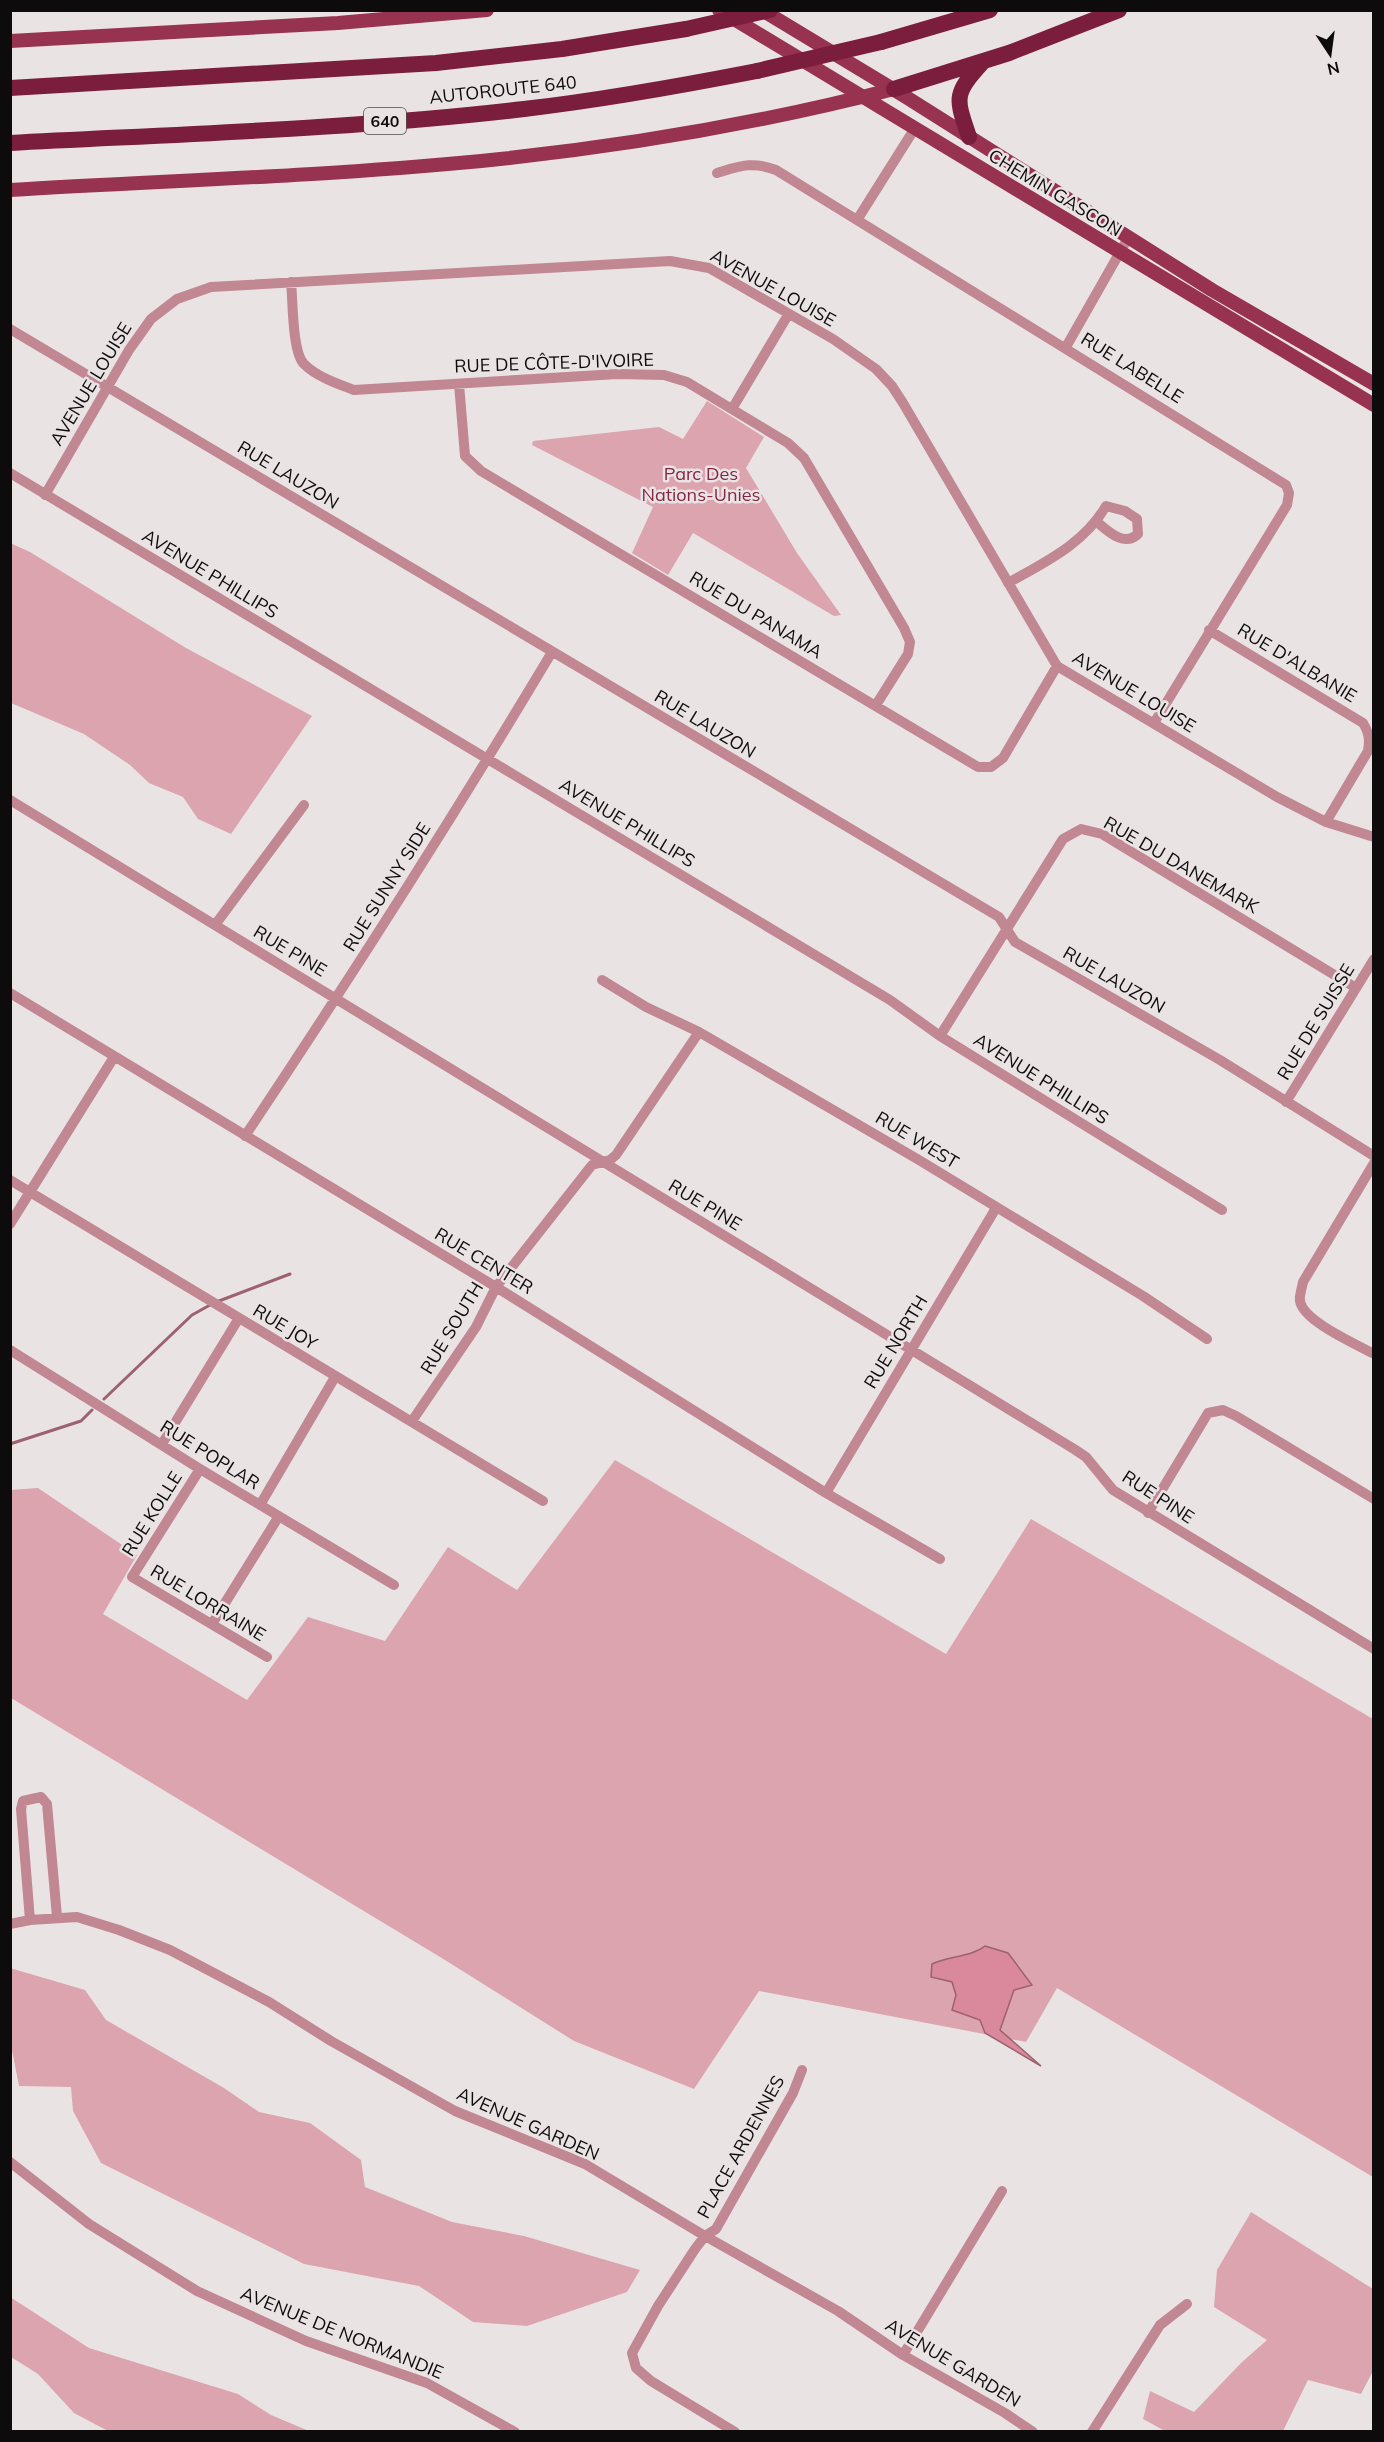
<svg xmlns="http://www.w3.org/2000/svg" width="1384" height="2442" font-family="Mulish,sans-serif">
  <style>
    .green { fill: #dba4af }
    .water { fill: #da889b; stroke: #9c6270; stroke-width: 1.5 }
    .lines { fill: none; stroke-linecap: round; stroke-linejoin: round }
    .stream { stroke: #9c6270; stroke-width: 3 }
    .minor { stroke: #c18793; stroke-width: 10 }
    .major { stroke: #983251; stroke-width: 14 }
    .highway { stroke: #7b1d3d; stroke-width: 16 }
    .highway-bridge { stroke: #7b1d3d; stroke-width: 16 }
    .labels { text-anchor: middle; stroke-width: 5; stroke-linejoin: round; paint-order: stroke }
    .shield { fill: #eae3e4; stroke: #4f4c4d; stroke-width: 1.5 }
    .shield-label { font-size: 16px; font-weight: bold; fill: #0d0b0c }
    .street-label { font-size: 18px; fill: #0d0b0c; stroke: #eae3e4 }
    .park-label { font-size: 18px; fill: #852544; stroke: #eae3e4 }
  </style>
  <rect width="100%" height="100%" fill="#eae3e4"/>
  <!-- green -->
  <path class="green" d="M707,401L764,437L746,468L797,553L841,615L834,616L693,533L668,575L632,553L653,507L532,445L533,441L659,427L683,439Z
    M10,543L30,552L186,648L312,716L231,834L198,819L183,797L149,783L130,765L84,734L11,703Z
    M615,1460L946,1654L1031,1519L1373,1719V2177L1057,1988L1026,2042L759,1991L694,2089L574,2041L445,1960L11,1698L10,1490L38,1488L137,1555L103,1614L247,1700L308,1617L385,1641L448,1547L517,1590Z
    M10,1968L85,1990L106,2020L224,2088L259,2112L310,2123L361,2160L365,2187L452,2222L524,2236L640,2270L627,2292L527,2326L473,2322L419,2286L304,2264L101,2163L73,2111L71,2087L19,2086L11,2045Z
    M1251,2212L1373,2289V2371L1361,2394L1308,2380L1283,2431H1165L1143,2419L1150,2391L1194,2412L1241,2363L1267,2340L1214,2307L1217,2270Z
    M10,2297L89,2348L238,2394L271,2415L309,2431H108L74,2413L38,2374L11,2357Z"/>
  <!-- water -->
  <path class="water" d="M985,1946L1008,1953L1032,1985L1014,1990L1000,2030L1041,2066L985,2033L980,2020L952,2010L956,1995L952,1982L931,1977L932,1964C949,1956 971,1957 985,1946Z"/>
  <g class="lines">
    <!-- stream -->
    <path class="stream" d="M219,1301L290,1274
      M104,1399L192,1315L210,1305
      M10,1444L81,1421L92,1410"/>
    <!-- minor -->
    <path class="minor" d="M717,173C740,166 752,161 776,170L1286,485L1289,493L1287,505L1154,723
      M857,220L915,128
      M291,282C293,300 292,352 304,364C317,377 338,384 354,390L617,374L664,375L687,382L788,443L804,458L904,628L910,642L908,654L876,705
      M10,329L999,917L1015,942L1220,1060L1374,1156
      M1066,347L1128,238
      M459,384L465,456L481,471L978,767H991L1003,758L1057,666
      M732,409L788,315
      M10,473L890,1000L940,1036L1222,1210
      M45,495L129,350L151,319L177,299L211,287L670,261L709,268L833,339L876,369L892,386L903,403L1057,666L1277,797L1326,822L1374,837
      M1008,583C1045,562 1084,544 1106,506L1125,511L1137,519L1138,534C1124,547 1109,532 1097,522
      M1209,630L1363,723C1369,733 1370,739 1368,751L1326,822
      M10,800L1074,1449L1086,1457L1113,1490L1374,1649
      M215,925L304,805
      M602,980L646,1007L699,1032L919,1160L1143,1296L1207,1339
      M10,993L496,1287L826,1493L940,1559
      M940,1036L1063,839L1081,829L1102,834L1356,988
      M1286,1102L1374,959
      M245,1136C351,977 454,816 552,652
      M1374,1163L1303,1282C1302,1288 1299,1296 1300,1301C1303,1321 1356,1344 1374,1354
      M10,1180L543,1501
      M10,1224L114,1057
      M10,1350L200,1469L394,1585
      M412,1421L476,1327L496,1287L592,1165L610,1160L616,1155L699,1032
      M162,1444L239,1318
      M200,1469L132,1577L267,1657
      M826,1493L996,1208
      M260,1505L335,1377
      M1148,1513L1208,1413L1223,1410L1236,1416L1374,1499
      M212,1624L279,1516
      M30,1920L21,1809L23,1801L41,1797L47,1804L57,1917
      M10,1924L30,1920L77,1917L119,1930L170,1950L269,2002L331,2041L455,2111L585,2164L705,2236L838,2311L903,2355L1005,2413L1033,2432
      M10,2162L89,2224L197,2291L306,2341L427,2383L515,2432
      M903,2355L1002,2191
      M735,2432L651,2381L636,2368L632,2353L658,2306L695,2249L705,2236L716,2229L793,2093L802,2070
      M1092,2432L1160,2325L1187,2304"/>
    <!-- major -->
    <path class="major" d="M719,10L1374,405
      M762,10L906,97L1212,290L1374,384
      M10,41L338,23L487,10
      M10,190C174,180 338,176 500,159C633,145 765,122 894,89"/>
    <!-- highway -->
    <path class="highway" d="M881,42L990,10
      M10,88L436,63L562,49L686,29
      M894,89L1009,53L1119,10
      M969,137C956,98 953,95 982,63
      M10,143C181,134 354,129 524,109C602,100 680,86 757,71"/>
    <!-- highway-bridge -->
    <path class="highway-bridge" d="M686,29L770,10
      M757,71L881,42"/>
  </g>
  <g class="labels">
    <!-- shield labels -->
    <rect class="shield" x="364" y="108" width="42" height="26" rx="4.5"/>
    <g class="shield-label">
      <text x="385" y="127">640</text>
    </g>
    <!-- street labels -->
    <g class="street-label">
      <text transform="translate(503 90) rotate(-6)" y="6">AUTOROUTE 640</text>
      <text transform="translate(1055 193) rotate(31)" y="6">CHEMIN GASCON</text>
      <text transform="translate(773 288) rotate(29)" y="6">AVENUE LOUISE</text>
      <text transform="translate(554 363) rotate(-2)" y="6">RUE DE CÔTE-D'IVOIRE</text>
      <text transform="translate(1132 368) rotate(32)" y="6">RUE LABELLE</text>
      <text transform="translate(91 384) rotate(-59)" y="6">AVENUE LOUISE</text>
      <text transform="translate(288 475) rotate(31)" y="6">RUE LAUZON</text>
      <text transform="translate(210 574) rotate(31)" y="6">AVENUE PHILLIPS</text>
      <text transform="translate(756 615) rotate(31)" y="6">RUE DU PANAMA</text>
      <text transform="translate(1297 663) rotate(31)" y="6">RUE D'ALBANIE</text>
      <text transform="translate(1134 692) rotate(31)" y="6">AVENUE LOUISE</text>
      <text transform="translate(705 724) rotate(31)" y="6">RUE LAUZON</text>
      <text transform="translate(627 823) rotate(31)" y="6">AVENUE PHILLIPS</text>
      <text transform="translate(1181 865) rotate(30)" y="6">RUE DU DANEMARK</text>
      <text transform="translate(387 887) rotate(-58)" y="6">RUE SUNNY SIDE</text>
      <text transform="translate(290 951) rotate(31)" y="6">RUE PINE</text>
      <text transform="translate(1114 980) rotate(30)" y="6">RUE LAUZON</text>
      <text transform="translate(1316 1022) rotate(-59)" y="6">RUE DE SUISSE</text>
      <text transform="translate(1041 1079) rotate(32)" y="6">AVENUE PHILLIPS</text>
      <text transform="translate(917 1140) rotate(31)" y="6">RUE WEST</text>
      <text transform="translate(705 1205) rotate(31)" y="6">RUE PINE</text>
      <text transform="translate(484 1261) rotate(31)" y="6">RUE CENTER</text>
      <text transform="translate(285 1327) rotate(31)" y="6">RUE JOY</text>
      <text transform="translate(452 1328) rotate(-59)" y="6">RUE SOUTH</text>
      <text transform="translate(896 1342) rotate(-59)" y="6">RUE NORTH</text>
      <text transform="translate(210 1455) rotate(32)" y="6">RUE POPLAR</text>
      <text transform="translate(1158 1497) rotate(33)" y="6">RUE PINE</text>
      <text transform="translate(152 1514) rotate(-58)" y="6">RUE KOLLE</text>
      <text transform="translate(208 1603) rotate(31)" y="6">RUE LORRAINE</text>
      <text transform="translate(528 2124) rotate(24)" y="6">AVENUE GARDEN</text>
      <text transform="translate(741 2147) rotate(-61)" y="6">PLACE ARDENNES</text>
      <text transform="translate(342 2333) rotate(22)" y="6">AVENUE DE NORMANDIE</text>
      <text transform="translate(953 2363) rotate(31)" y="6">AVENUE GARDEN</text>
    </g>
    <!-- park labels -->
    <g class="park-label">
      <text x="701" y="480">Parc Des<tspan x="701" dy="21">Nations-Unies</tspan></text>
    </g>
  </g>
  <!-- border -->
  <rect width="1384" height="2442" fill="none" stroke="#0d0b0c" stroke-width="24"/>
  <!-- north arrow -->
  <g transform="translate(1330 54) rotate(167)" stroke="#eae3e4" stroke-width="4.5" paint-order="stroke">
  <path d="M0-4.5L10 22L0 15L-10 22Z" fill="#0d0b0c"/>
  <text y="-9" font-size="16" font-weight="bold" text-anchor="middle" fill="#0d0b0c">N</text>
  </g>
</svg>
